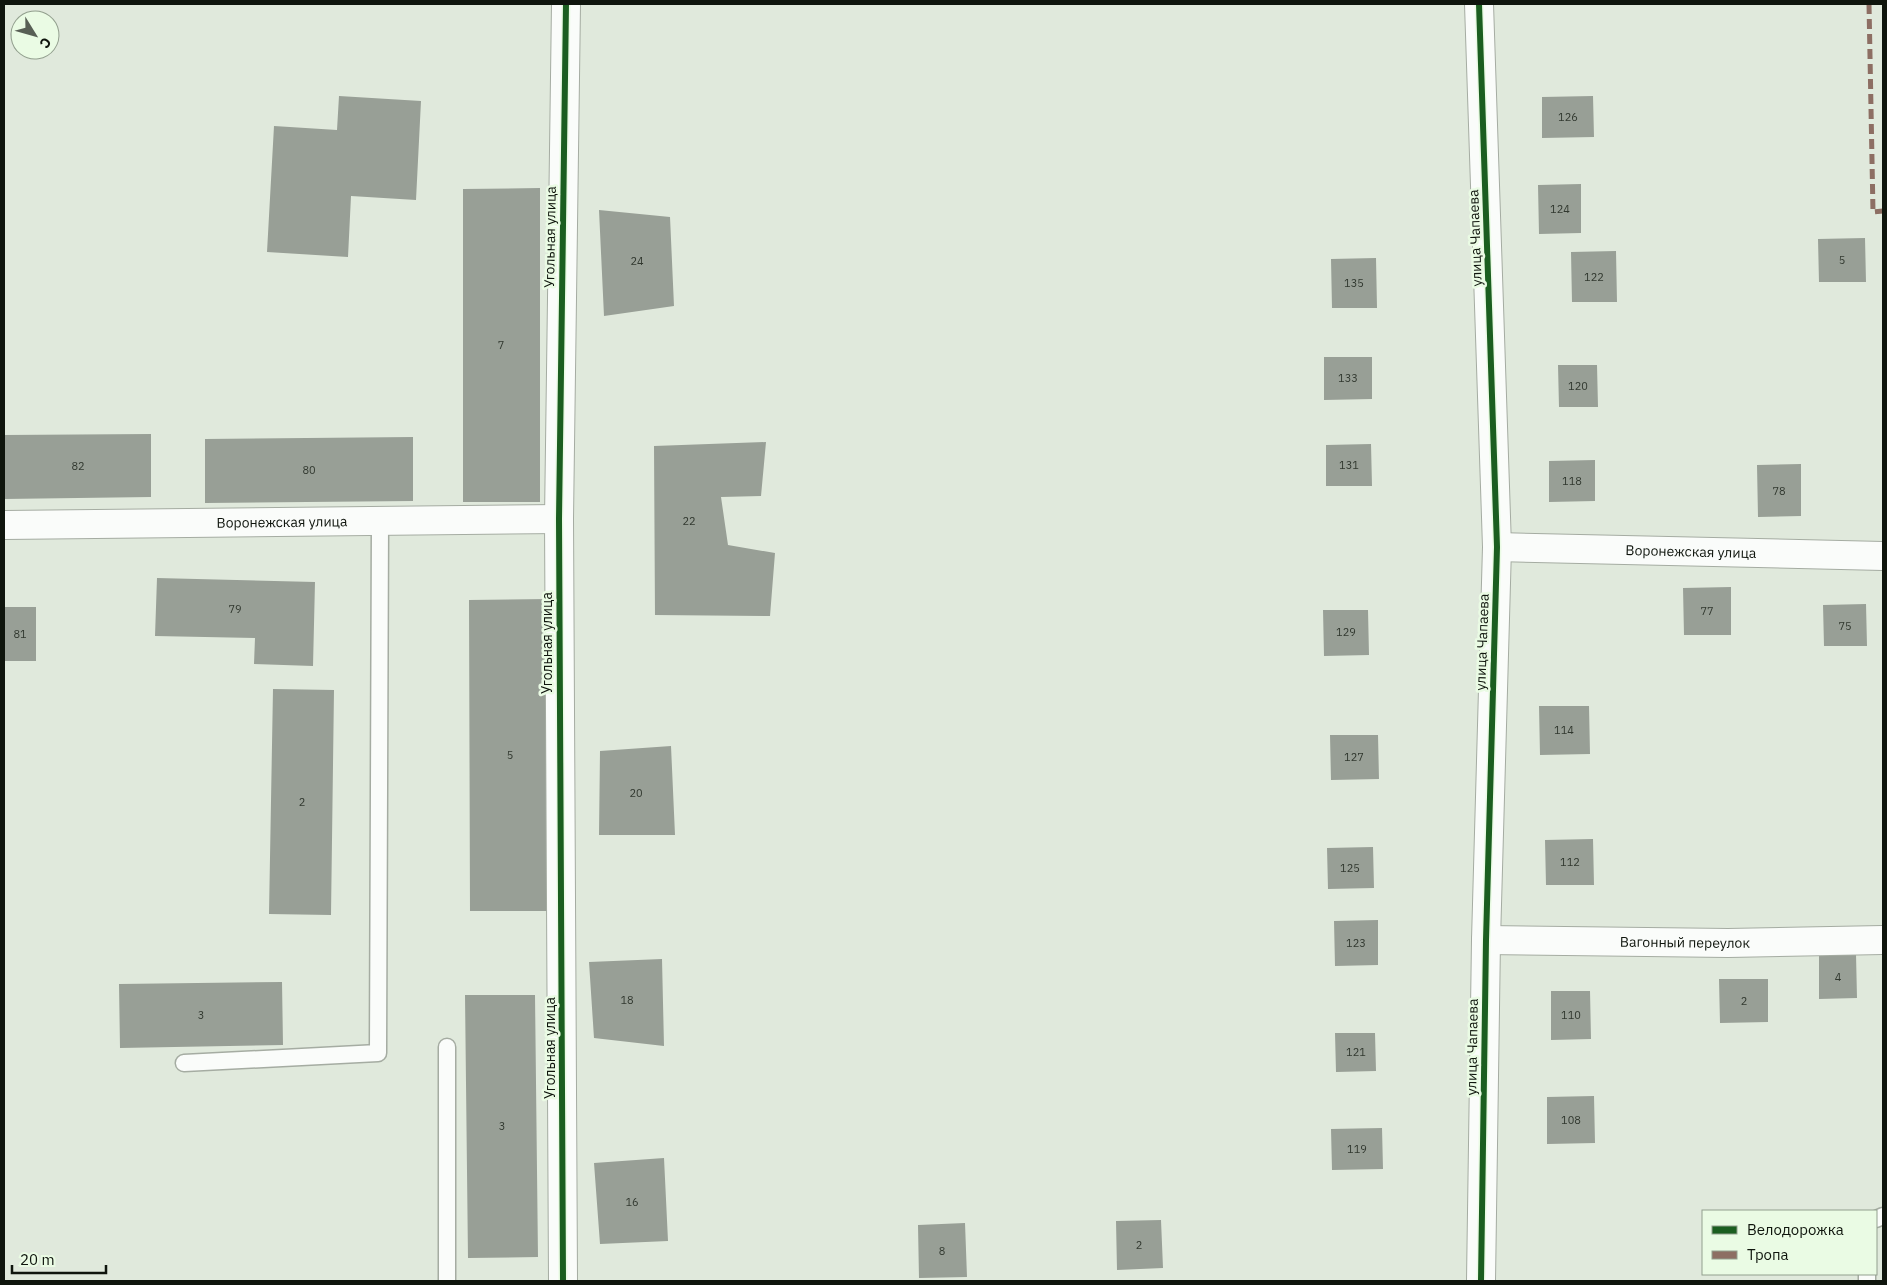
<svg xmlns="http://www.w3.org/2000/svg" width="1887" height="1285" font-family="'IBM Plex Sans',sans-serif">
  <style>
    .building { fill: #989f96 }
    .lines { fill: none; stroke-linecap: round; stroke-linejoin: round }
    .service-casing { stroke: #a5aca2; stroke-width: 19 }
    .minor-casing { stroke: #a5aca2; stroke-width: 30 }
    .service { stroke: #fafcfa; stroke-width: 16 }
    .minor { stroke: #fafcfa; stroke-width: 28 }
    .quiet { stroke: #8d6e63; stroke-width: 5; stroke-dasharray: 10 5; stroke-linecap: butt }
    .cycleway-casing { stroke: #eafbe4; stroke-width: 9 }
    .cycleway { stroke: #1b5e20; stroke-width: 6 }
    .labels { text-anchor: middle; stroke-width: 5; stroke-linejoin: round; paint-order: stroke }
    .number-label { font-size: 11px; fill: #31382f }
    .street-label { font-size: 14px; fill: #0f150d; stroke: #eafbe4 }
  </style>
  <rect width="100%" height="100%" fill="#e0e9dc"/>
  <!-- building -->
  <path class="building" d="M339,96L421,101L416,200L351,196L348,257L267,252L274,126L337,130Z
    M1593,96L1594,137L1542,138V97Z
    M1581,184V233L1539,234L1538,185Z
    M540,188V502H463V189Z
    M599,210L670,217L674,306L604,316Z
    M1865,238L1866,282H1819L1818,239Z
    M1616,251L1617,302H1572L1571,252Z
    M1376,258L1377,308H1332L1331,259Z
    M1324,357H1372V399L1324,400Z
    M1558,365H1597L1598,407H1559Z
    M151,434V497L4,499V435Z
    M413,437V501L205,503V439Z
    M766,442L761,496L721,497L728,545L775,553L770,616L655,615L654,446Z
    M1371,444L1372,486H1326V445Z
    M1595,460V501L1549,502V461Z
    M1801,464V516L1758,517L1757,465Z
    M157,578L315,582L313,666L254,664L255,638L155,636Z
    M1731,587V635H1684L1683,588Z
    M549,599L550,911H470L469,600Z
    M1866,604L1867,646H1824L1823,605Z
    M4,607H36V661H4Z
    M1323,610H1368L1369,655L1324,656Z
    M273,689L334,690L331,915L269,914Z
    M1539,706H1589L1590,754L1540,755Z
    M1330,735H1378L1379,779L1331,780Z
    M671,746L675,835H599L600,751Z
    M1593,839L1594,885H1546L1545,840Z
    M1373,847L1374,888L1328,889L1327,848Z
    M1378,920V965L1335,966L1334,921Z
    M1856,954L1857,998L1819,999V955Z
    M662,959L664,1046L594,1038L589,962Z
    M1719,979H1768V1022L1720,1023Z
    M282,982L283,1045L120,1048L119,984Z
    M1551,991H1590L1591,1039L1551,1040Z
    M465,995H535L538,1257L468,1258Z
    M1335,1033H1375L1376,1071L1336,1072Z
    M1594,1096L1595,1143L1547,1144V1097Z
    M1382,1128L1383,1169L1332,1170L1331,1129Z
    M664,1158L668,1241L600,1244L594,1163Z
    M1161,1220L1163,1268L1117,1270L1116,1221Z
    M965,1223L967,1277L919,1278L918,1225Z"/>
  <g class="lines">
    <!-- service casing -->
    <g class="service-casing">
      <path id="service" d="M184,1063L378,1053L380,521
        M1876,1219L1883,1216
        M1867,1274V1281
        M447,1281V1047"/>
    </g>
    <!-- minor casing -->
    <g class="minor-casing">
      <g id="minor">
        <path d="M1479,4L1497,547L1486,940L1481,1281"/>
        <path id="s1" d="M4,525L559,519"/>
        <path id="s2" d="M1497,547L1883,556"/>
        <path id="s3" d="M1486,940L1728,943L1883,940"/>
        <path d="M563,1281L559,519L566,4"/>
      </g>
    </g>
    <!-- service -->
    <use href="#service" class="service"/>
    <!-- minor -->
    <use href="#minor" class="minor"/>
    <!-- quiet -->
    <path class="quiet" d="M1869,4L1873,212L1883,211"/>
    <!-- cycleway casing -->
    <g class="cycleway-casing">
      <path id="cycleway" d="M1479,4L1497,547L1486,940L1481,1281
        M563,1281L559,519L566,4"/>
    </g>
    <!-- cycleway -->
    <use href="#cycleway" class="cycleway"/>
  </g>
  <g class="labels">
    <!-- number labels -->
    <g class="number-label">
      <text x="1568" y="121">126</text>
      <text x="1560" y="213">124</text>
      <text x="1842" y="264">5</text>
      <text x="637" y="265">24</text>
      <text x="1594" y="281">122</text>
      <text x="1354" y="287">135</text>
      <text x="501" y="349">7</text>
      <text x="1348" y="382">133</text>
      <text x="1578" y="390">120</text>
      <text x="1349" y="469">131</text>
      <text x="78" y="470">82</text>
      <text x="309" y="474">80</text>
      <text x="1572" y="485">118</text>
      <text x="1779" y="495">78</text>
      <text x="689" y="525">22</text>
      <text x="235" y="613">79</text>
      <text x="1707" y="615">77</text>
      <text x="1845" y="630">75</text>
      <text x="1346" y="636">129</text>
      <text x="20" y="638">81</text>
      <text x="1564" y="734">114</text>
      <text x="510" y="759">5</text>
      <text x="1354" y="761">127</text>
      <text x="636" y="797">20</text>
      <text x="302" y="806">2</text>
      <text x="1570" y="866">112</text>
      <text x="1350" y="872">125</text>
      <text x="1356" y="947">123</text>
      <text x="1838" y="981">4</text>
      <text x="627" y="1004">18</text>
      <text x="1744" y="1005">2</text>
      <text x="201" y="1019">3</text>
      <text x="1571" y="1019">110</text>
      <text x="1356" y="1056">121</text>
      <text x="1571" y="1124">108</text>
      <text x="502" y="1130">3</text>
      <text x="1357" y="1153">119</text>
      <text x="632" y="1206">16</text>
      <text x="1139" y="1249">2</text>
      <text x="942" y="1255">8</text>
    </g>
    <!-- street labels -->
    <g class="street-label">
      <text transform="translate(550 237) rotate(-89)" y="5">Угольная улица</text>
      <text transform="translate(1475 238) rotate(-92)" y="5">улица Чапаева</text>
      <text dy="5" stroke="none"><textPath href="#s1" startOffset="278">Воронежская улица</textPath></text>
      <text dy="5" stroke="none"><textPath href="#s2" startOffset="194">Воронежская улица</textPath></text>
      <text transform="translate(1482 642) rotate(-88)" y="5">улица Чапаева</text>
      <text transform="translate(547 643) rotate(-90)" y="5">Угольная улица</text>
      <text dy="5" stroke="none"><textPath href="#s3" startOffset="199">Вагонный переулок</textPath></text>
      <text transform="translate(1472 1047) rotate(-89)" y="5">улица Чапаева</text>
      <text transform="translate(550 1048) rotate(-90)" y="5">Угольная улица</text>
    </g>
  </g>
  <!-- border -->
  <rect width="1887" height="1285" fill="none" stroke="#0f150d" stroke-width="10"/>
  <!-- legend -->
  <rect x="1702" y="1210" width="175" height="65" fill="#eafbe4" stroke="#929f8e"/>
  <rect x="1712" y="1226" width="25" height="8" fill="#1b5e20" stroke="#929f8e"/>
  <text x="1747" y="1235" font-size="15" fill="#0f150d">Велодорожка</text>
  <rect x="1712" y="1251" width="25" height="8" fill="#8d6e63" stroke="#929f8e"/>
  <text x="1747" y="1260" font-size="15" fill="#0f150d">Тропа</text>
  <!-- north arrow -->
  <g transform="translate(35 35) rotate(127)"><circle r="24" fill="#eafbe4" stroke="#929f8e"/>
  <path d="M0-4L9 19L0 12L-9 19Z" fill="#585f55"/>
  <text y="-8" font-size="14" font-weight="bold" text-anchor="middle" fill="#0f150d">С</text>
  </g>
  <!-- scale -->
  <path d="M12 1265v8h94v-8" fill="none" stroke="#0f150d" stroke-width="2.5"/>
  <text x="20" y="1265" font-size="15" fill="#0f150d" stroke="#eafbe4" stroke-width="4" paint-order="stroke">20 m</text>
</svg>
